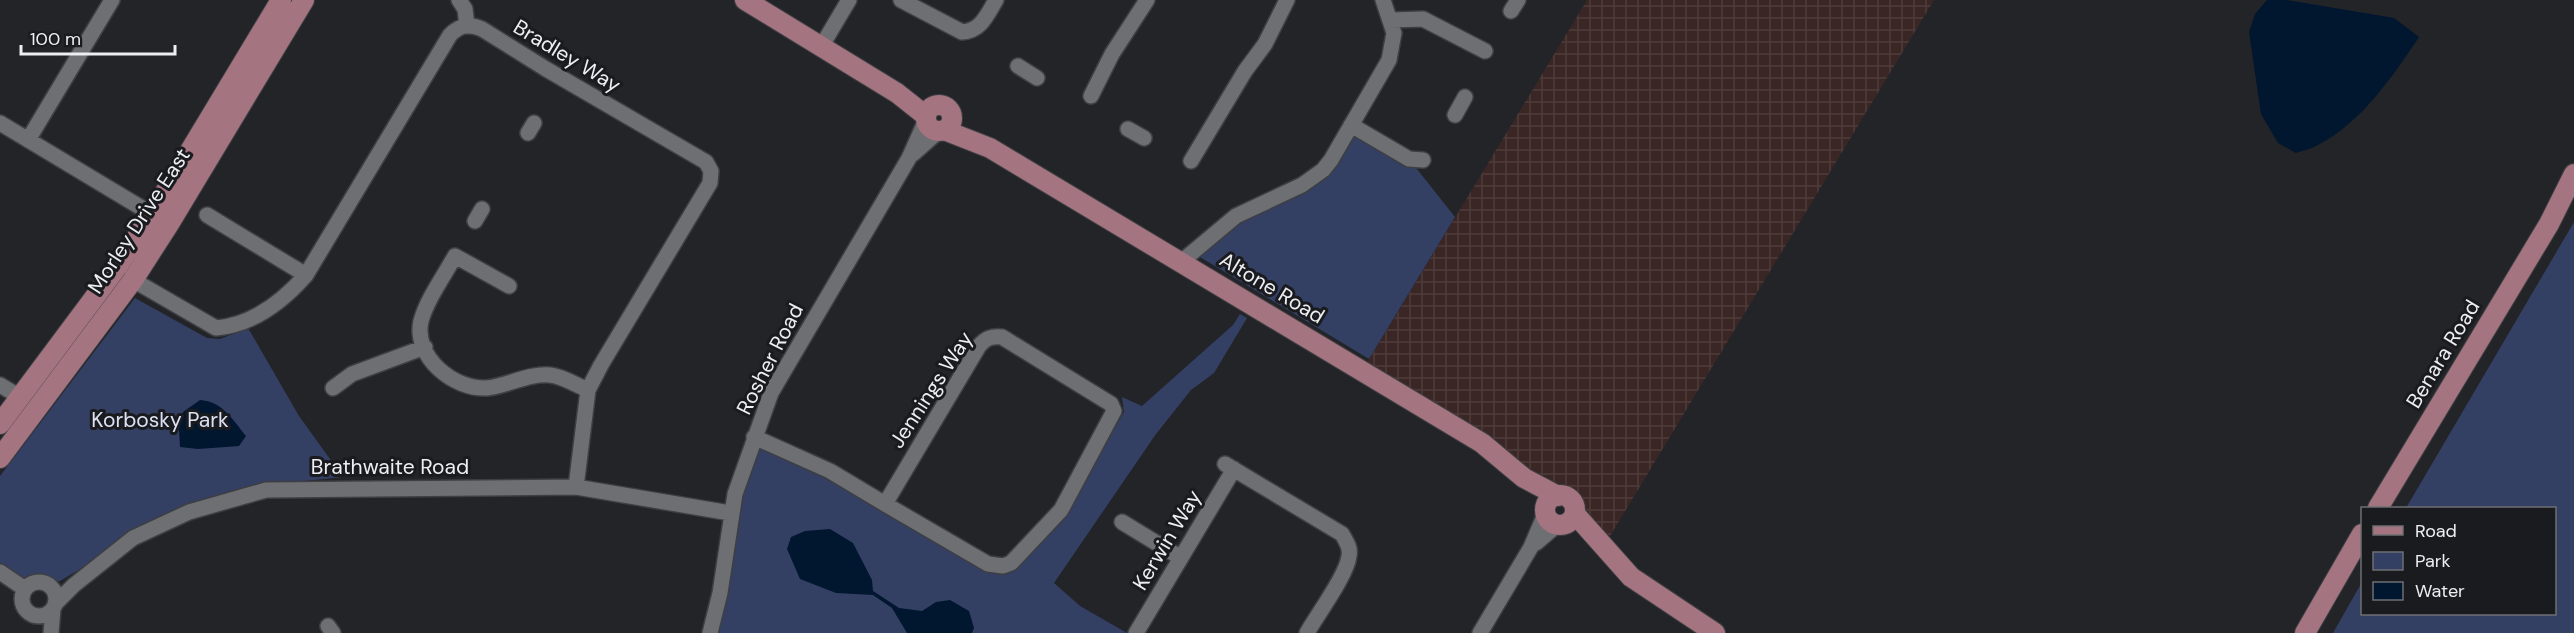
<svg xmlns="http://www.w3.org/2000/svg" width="2574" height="633" font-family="'DM Sans',sans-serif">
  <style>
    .industrial { fill: url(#industrial-grid) }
    .green { fill: #343f64 }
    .water { fill: #01162f }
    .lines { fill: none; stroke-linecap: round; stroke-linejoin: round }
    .minor-casing { stroke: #3e3f42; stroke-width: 18 }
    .major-casing { stroke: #3e3f42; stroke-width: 22 }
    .minor { stroke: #6d6f73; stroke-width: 15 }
    .major { stroke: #a47481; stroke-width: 20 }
    .labels { text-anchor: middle; stroke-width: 6; stroke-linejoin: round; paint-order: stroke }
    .street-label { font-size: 21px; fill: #edeef1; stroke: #1a1b1f }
    .park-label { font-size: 21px; fill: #dbe1f3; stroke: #1a1b1f }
  </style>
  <defs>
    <pattern id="industrial-grid" width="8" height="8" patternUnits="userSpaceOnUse" patternTransform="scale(1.5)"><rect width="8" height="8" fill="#3a2624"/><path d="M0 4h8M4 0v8" fill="none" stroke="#4d3b3a"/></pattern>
  </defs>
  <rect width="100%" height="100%" fill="#232428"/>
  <!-- industrial -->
  <path class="industrial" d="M1587,0H1934L1604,546L1567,497L1362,371Z"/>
  <!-- green -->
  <path class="green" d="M1351,125L1409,159L1455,217L1369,359L1200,257L1206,243L1302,185Z
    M2574,222V633H2333L2362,582V614H2554V508H2406Z
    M135,298L207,338L220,339L248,328L299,416L343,477L265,485L169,516L60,581L21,584L0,570V476Z
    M1240,314L1247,318L1214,373L1191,390L1156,434L1054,583L1080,606L1127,633H715L737,520L757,443L1006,573L1073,500L1124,412L1122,397L1142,406L1233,325Z"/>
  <!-- water -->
  <path class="water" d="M2267,0H2287L2394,18L2419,37C2393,76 2361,123 2318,145C2312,149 2303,150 2296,153L2278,143L2261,114L2249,32L2255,14Z
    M200,400C222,401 233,420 246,436L239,446L198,449L180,447L179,429L183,412Z
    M830,529L853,543L872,580L873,591L899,608L922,611L936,602L950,600L969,611L974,628L972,633H907L892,608L873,595L836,593L800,579L787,549L791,537L805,531Z"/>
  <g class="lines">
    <!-- minor casing -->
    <g class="minor-casing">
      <path id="minor" d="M459,0L465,9L467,26
        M901,0L962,32C981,31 987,15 996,0
        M1511,11L1518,0
        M1391,20L1423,19L1485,51
        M821,47L849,0
        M1018,66L1037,78
        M1091,96L1112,54L1147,0
        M1455,115L1465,97
        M0,123L160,219
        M1351,125L1409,159L1423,160
        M1128,129L1144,138
        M528,133L534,123
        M28,140L112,0
        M913,154L939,131
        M1191,161L1245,71L1265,44L1287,0
        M207,215L306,275
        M475,221L482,209
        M1181,262L1236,216L1302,185L1323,170L1331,160L1389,60L1394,33L1383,0
        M133,280L216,328C252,325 283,301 306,275L450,35C460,25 469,23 482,29L546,69L706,162L711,171L710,183L601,365L588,390L576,487
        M509,286L455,256C444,276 427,299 421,321C413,357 454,390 487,388C507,386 529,373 550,375C562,376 576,385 588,390
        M0,385L20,397
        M333,388L352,374L425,347
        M754,437L830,471L885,504L979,346C986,338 991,336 1002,337L1111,404L1114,411L1061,510L1011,563L1003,566L988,564L885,504
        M1225,464L1342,534C1346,541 1351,548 1349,556C1347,575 1317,615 1307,633
        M1122,522L1181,558
        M1536,543L1557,525
        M0,572L25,589
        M22 599a17 17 0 1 1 34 0a17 17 0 1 1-34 0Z
        M55,604L74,585L133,538L189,512L266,490L576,487L730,513
        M328,626L333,633
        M51,633L53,609
        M710,633L720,593L735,494L771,393L909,158L926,120
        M1136,633L1234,469
        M1480,633L1531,547L1546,512"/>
    </g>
    <!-- major casing -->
    <g class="major-casing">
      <path id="major" d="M745,0L897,93L926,116
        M926 118a13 13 0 1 1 26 0a13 13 0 1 1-26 0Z
        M944,130L990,148L1482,443L1524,478L1558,496
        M0,424L118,266L152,214L281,0
        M0,458L133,280L169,224L304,0
        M1545 510a15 15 0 1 1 30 0a15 15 0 1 1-30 0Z
        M2378,508L2549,224L2574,174
        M1575,514L1631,577L1715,633
        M2305,633L2362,534"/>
    </g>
    <!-- minor -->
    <use href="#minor" class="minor"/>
    <!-- major -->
    <use href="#major" class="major"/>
  </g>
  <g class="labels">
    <!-- street labels -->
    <g class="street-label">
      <text transform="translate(567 56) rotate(31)" y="7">Bradley Way</text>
      <text transform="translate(139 221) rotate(-57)" y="7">Morley Drive East</text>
      <text transform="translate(1272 288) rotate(31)" y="7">Altone Road</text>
      <text transform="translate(2443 354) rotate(-59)" y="7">Benara Road</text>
      <text transform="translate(770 359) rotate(-63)" y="7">Rosher Road</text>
      <text transform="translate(931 390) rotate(-57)" y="7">Jennings Way</text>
      <text x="390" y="474">Brathwaite Road</text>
      <text transform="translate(1167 540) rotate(-59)" y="7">Kerwin Way</text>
    </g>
    <!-- park labels -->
    <g class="park-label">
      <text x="160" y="427">Korbosky Park</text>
    </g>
  </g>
  <!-- legend -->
  <rect x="2361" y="507" width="195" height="108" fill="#1a1b1f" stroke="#6e6f73" stroke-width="1.5"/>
  <rect x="2373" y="526" width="30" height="9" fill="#a47481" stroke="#6e6f73" stroke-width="1.5"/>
  <text x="2415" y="537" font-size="18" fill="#edeef1">Road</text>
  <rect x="2373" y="552" width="30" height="18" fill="#343f64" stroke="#6e6f73" stroke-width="1.5"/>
  <text x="2415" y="567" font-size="18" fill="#edeef1">Park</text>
  <rect x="2373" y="582" width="30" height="18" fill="#01162f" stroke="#6e6f73" stroke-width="1.5"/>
  <text x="2415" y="597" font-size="18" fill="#edeef1">Water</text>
  <!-- scale -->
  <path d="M21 45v9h154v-9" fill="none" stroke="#edeef1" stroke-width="3"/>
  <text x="30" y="45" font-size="18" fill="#edeef1" stroke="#1a1b1f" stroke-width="4.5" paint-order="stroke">100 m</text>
</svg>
